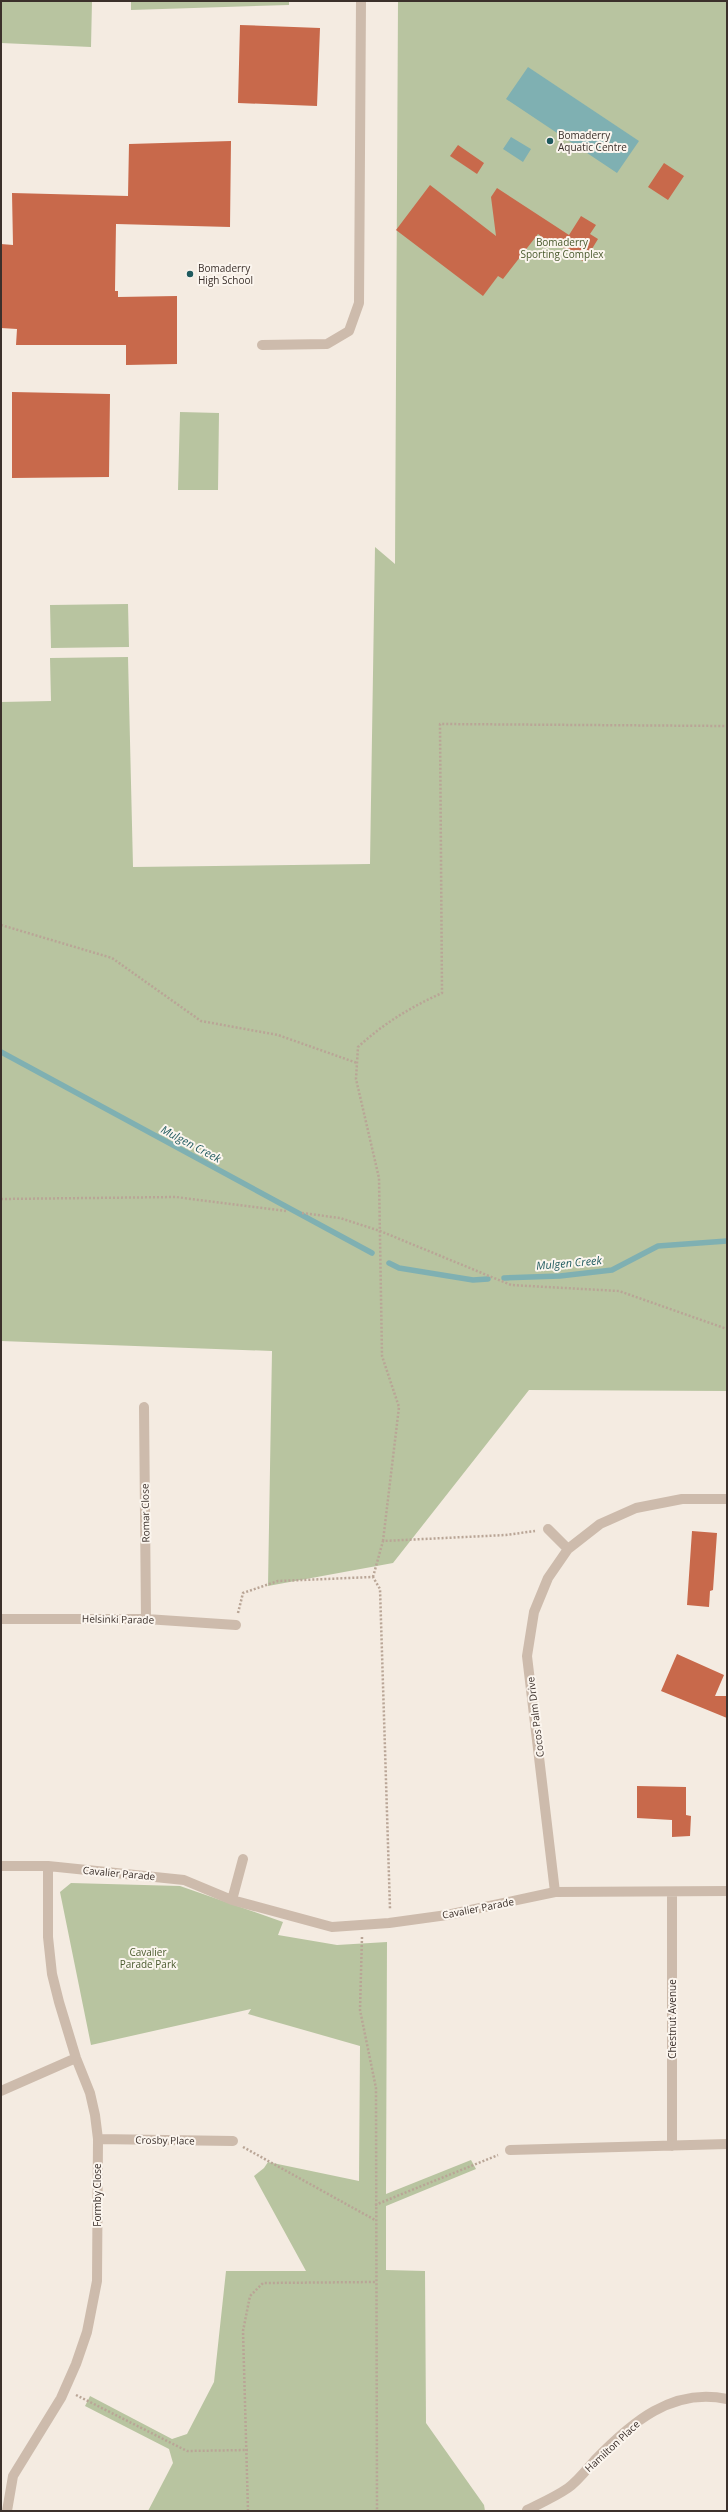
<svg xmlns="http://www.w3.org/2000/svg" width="728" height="2512" font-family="'Open Sans',sans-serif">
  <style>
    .green { fill: #b8c4a0 }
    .water { fill: #7fb0b2 }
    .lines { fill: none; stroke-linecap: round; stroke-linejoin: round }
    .stream { stroke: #7fb0b2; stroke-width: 5.5 }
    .building { fill: #c8694b }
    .path { stroke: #b9a596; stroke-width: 2.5; stroke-dasharray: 2 2; stroke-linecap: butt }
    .minor { stroke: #cdbbac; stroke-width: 10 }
    .poi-dot { fill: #1f5a5e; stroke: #fbf5ee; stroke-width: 1.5 }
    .labels { text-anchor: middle; stroke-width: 4; stroke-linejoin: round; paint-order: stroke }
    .poi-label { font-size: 10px; fill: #3b302b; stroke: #fbf5ee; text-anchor: start }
    .park-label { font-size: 10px; fill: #4a5a2e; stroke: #fbf5ee }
    .street-label { font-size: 10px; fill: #3b302b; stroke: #fbf5ee }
    .water-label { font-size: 11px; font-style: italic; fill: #1f5a5e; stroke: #fbf5ee }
  </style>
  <rect width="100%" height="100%" fill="#f4ebe1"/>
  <!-- green -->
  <path class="green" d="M1,1H92L91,47L1,43Z
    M131,1H289V5L131,10Z
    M398,1H727V1391L529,1390L393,1563L268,1586L272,1351L1,1341V702L51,701L50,658L128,657L133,867L370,864L375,547L395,564Z
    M180,412L219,413L218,490H178Z
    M128,604L129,647L51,648L50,605Z
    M71,1883L180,1886L283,1922L278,1935L337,1945L387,1942L386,2194L471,2160L476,2169L386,2206V2270L425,2271L426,2423L484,2505L485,2511H148L173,2463L169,2449L85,2406L90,2396L172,2439L187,2434L214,2382L226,2271H306L254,2176L264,2168L268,2162L359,2181L360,2046L248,2014L251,2009L91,2045L60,1892Z"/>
  <!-- water -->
  <path class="water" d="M528,67L639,141L617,173L506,99Z
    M511,137L531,149L523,162L503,149Z"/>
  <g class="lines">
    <!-- stream -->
    <path class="stream" d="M1,1052L372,1253
      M389,1263L399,1268L473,1280L488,1279
      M504,1278L560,1276L612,1270L658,1246L727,1241"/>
  </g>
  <!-- building -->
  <path class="building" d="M240,25L320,28L317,106L238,103Z
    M231,141L230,227L116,224L115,291H118V297L177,296V364L126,365V345H16L17,329L1,328V244L13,245L12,193L128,196L129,144Z
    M458,145L484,163L477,174L450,156Z
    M664,163L684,176L668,200L648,187Z
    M430,185L496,236L491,197L497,188L569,235L581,216L596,225L590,234L598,239L584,262L552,240L550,243L538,234L503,279L498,276L483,296L396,230Z
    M12,392L110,394L109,477L12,478Z
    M692,1531L717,1533L713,1590L710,1591L709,1607L687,1605Z
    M677,1654L724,1675L715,1696H727V1718L661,1691Z
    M637,1786L686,1787V1815L691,1816L690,1836L672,1837V1820L637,1818Z"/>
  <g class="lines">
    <!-- path -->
    <path class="path" d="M1,925L112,958L201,1021L278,1035L357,1063
      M1,1199L176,1197L286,1211
      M302,1213L340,1218L380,1231L511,1285L619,1291L727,1329
      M383,1541L399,1407L382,1356L379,1178L356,1079L358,1047C384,1023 411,1007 442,993L440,724L727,726
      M373,1577L383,1541L506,1535L535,1531
      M238,1613L243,1593L278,1581L373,1577L380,1589L390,1909
      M362,1937L360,2010L376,2088L377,2511
      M243,2147L375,2220
      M375,2205L498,2155
      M76,2395L187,2451L248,2450
      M248,2511L243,2331L250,2296L263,2283L376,2282"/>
    <!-- minor -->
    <path class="minor" d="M262,345L327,344L349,331L359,303L361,1
      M144,1407L146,1619
      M548,1529L568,1549
      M1,1619H146L236,1625
      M1,1866H48L184,1880L232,1900L332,1927L389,1923L447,1915L555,1892L727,1891
      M555,1892L527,1656L534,1612L548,1578L568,1549L600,1524L636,1508L682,1499H727
      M232,1900L243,1859
      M1,2091L76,2058
      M98,2139L233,2141
      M672,2146V1893
      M510,2150L727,2144
      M527,2510C541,2503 555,2497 568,2488C578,2481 587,2469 595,2460C631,2423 672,2387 727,2399
      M7,2511L13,2476L61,2398L76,2364L87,2332L97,2281L98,2139L95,2115L90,2093L76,2058L59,2002L52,1974L48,1937V1866"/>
  </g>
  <!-- markers -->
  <g class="poi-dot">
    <circle cx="550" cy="141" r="4"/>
    <circle cx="190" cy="274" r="4"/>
  </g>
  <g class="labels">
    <!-- poi labels -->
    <g class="poi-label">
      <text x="558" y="139">Bomaderry<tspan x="558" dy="12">Aquatic Centre</tspan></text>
      <text x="198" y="272">Bomaderry<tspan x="198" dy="12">High School</tspan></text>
    </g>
    <!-- park labels -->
    <g class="park-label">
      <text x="562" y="246">Bomaderry<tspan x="562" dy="12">Sporting Complex</tspan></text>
      <text x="148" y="1956">Cavalier<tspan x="148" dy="12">Parade Park</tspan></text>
    </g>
    <!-- street labels -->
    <g class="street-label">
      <text transform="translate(145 1513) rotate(-91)" y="4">Romar Close</text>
      <text transform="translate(118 1619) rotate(1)" y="4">Helsinki Parade</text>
      <text transform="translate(535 1717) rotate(-97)" y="4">Cocos Palm Drive</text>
      <text transform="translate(119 1873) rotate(5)" y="4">Cavalier Parade</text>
      <text transform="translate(478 1908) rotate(-11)" y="4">Cavalier Parade</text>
      <text transform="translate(672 2019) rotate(-90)" y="4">Chestnut Avenue</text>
      <text transform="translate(165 2140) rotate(1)" y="4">Crosby Place</text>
      <text transform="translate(97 2195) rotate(-90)" y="4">Formby Close</text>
      <text transform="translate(612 2446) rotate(-43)" y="4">Hamilton Place</text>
    </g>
    <!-- water labels -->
    <g class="water-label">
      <text transform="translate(191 1144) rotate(28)" y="4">Mulgen Creek</text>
      <text transform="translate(569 1263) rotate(-5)" y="4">Mulgen Creek</text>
    </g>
  </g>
  <!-- border -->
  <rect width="728" height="2512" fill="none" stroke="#3b302b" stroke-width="4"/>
</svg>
